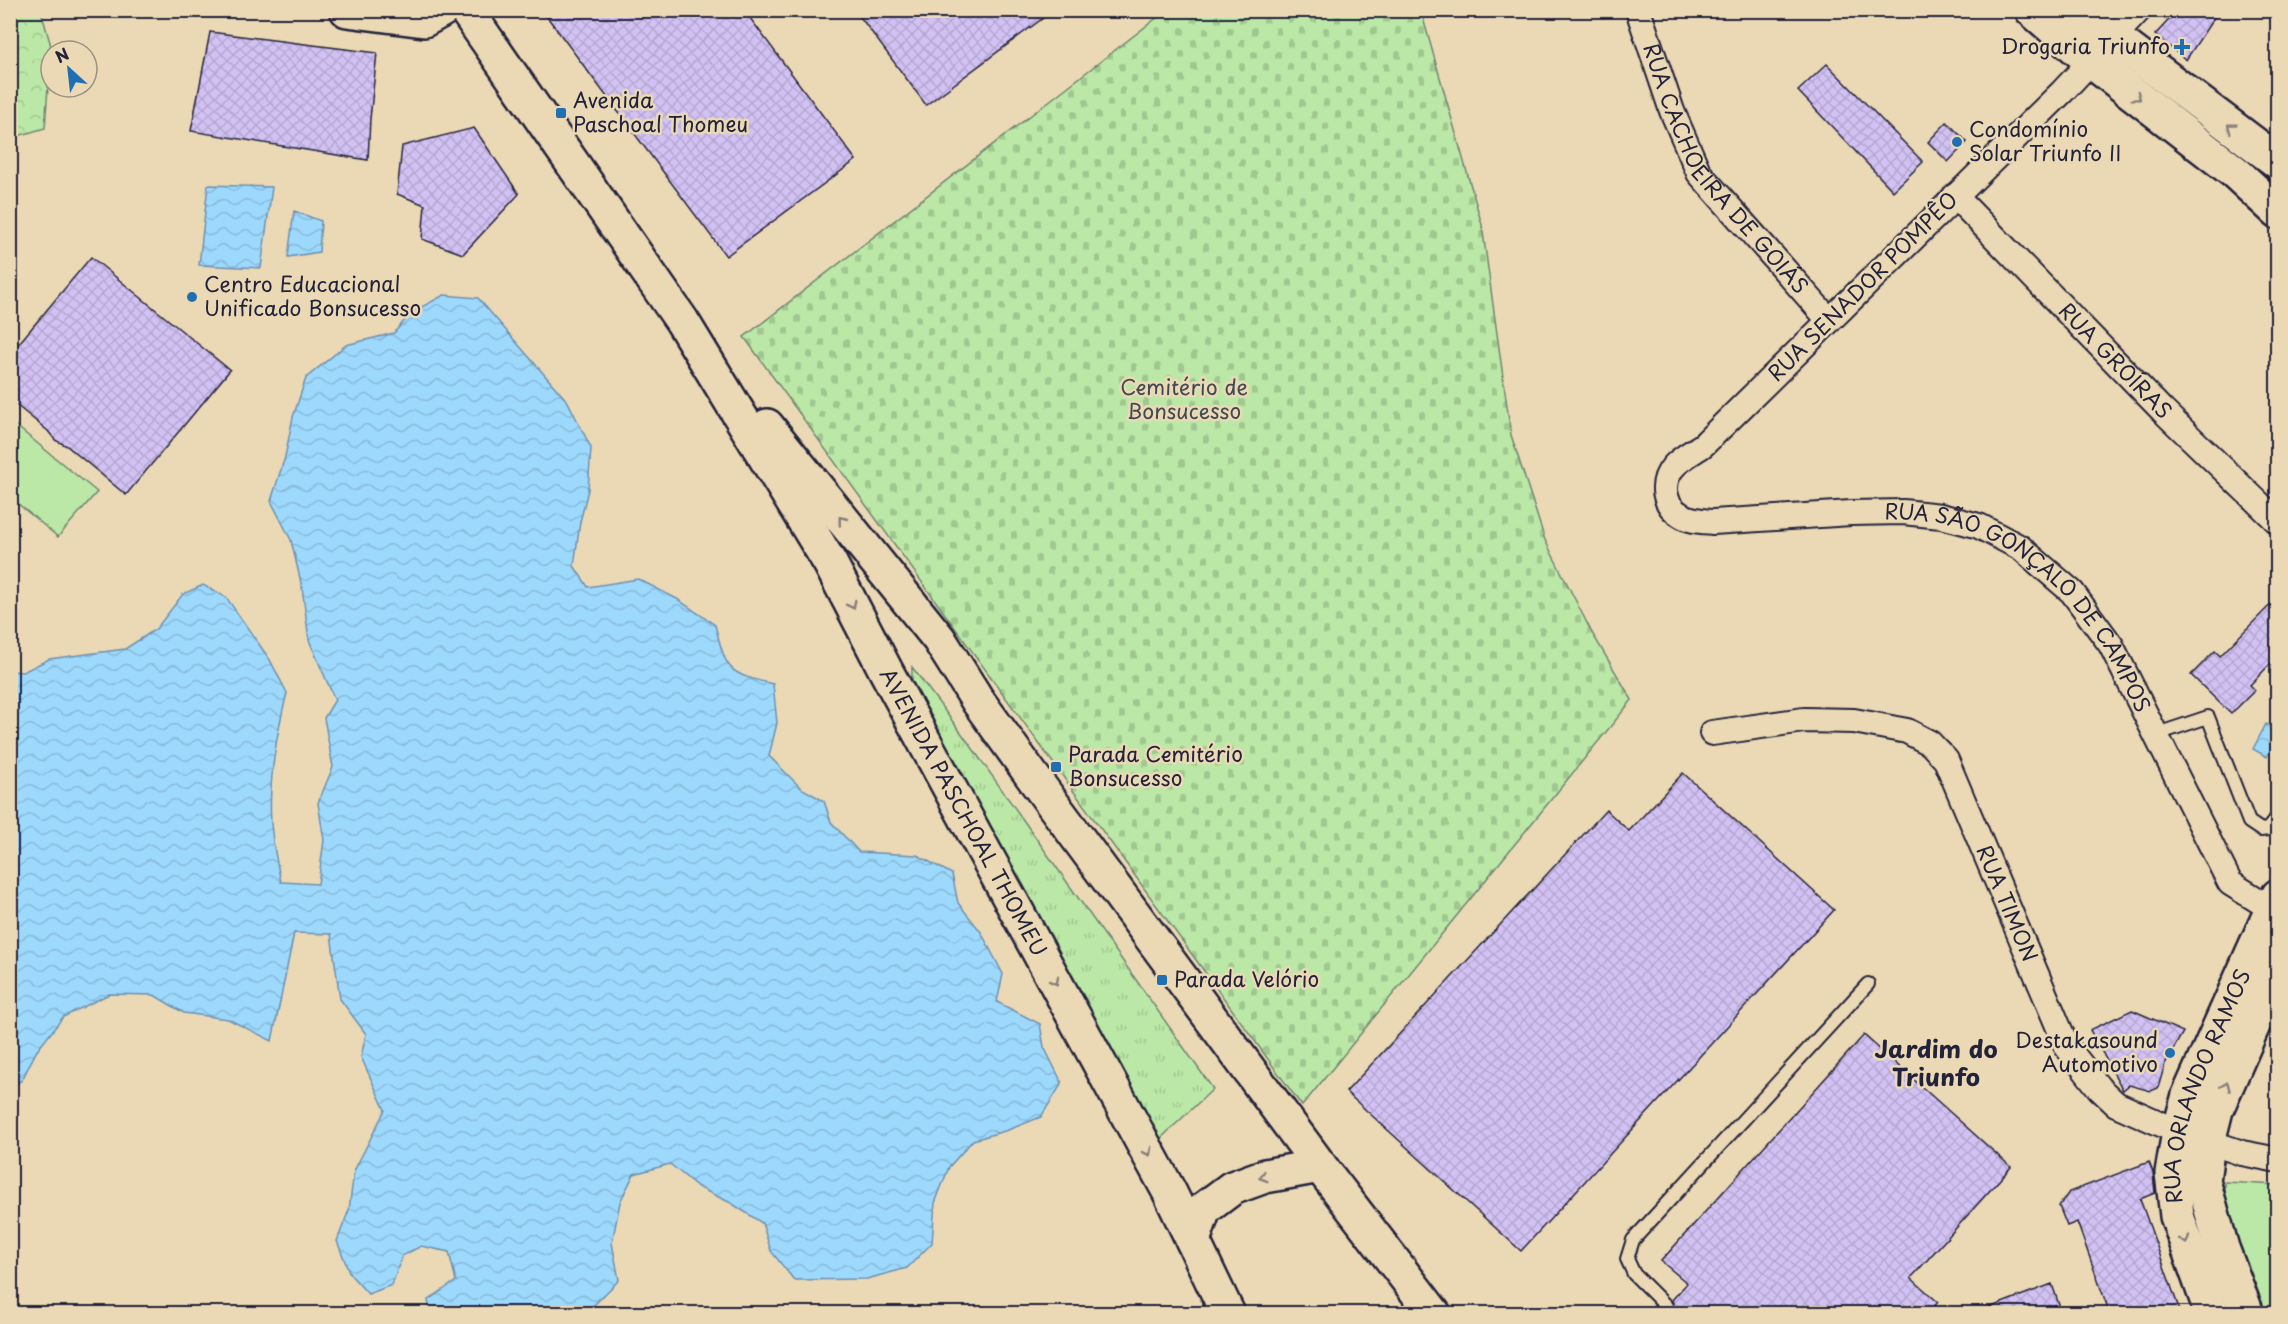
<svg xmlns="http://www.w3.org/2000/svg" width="2288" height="1324" font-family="'Playpen Sans',sans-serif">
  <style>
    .grass { fill: url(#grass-tufts); stroke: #6e8570; stroke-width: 1.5 }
    .forest { fill: url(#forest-crowns); stroke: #6e8570; stroke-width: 1.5 }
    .cemetery { fill: url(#cemetery-stones); stroke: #6e8570; stroke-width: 1.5 }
    .park { fill: #bbe8a6; stroke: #6e8570; stroke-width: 1.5 }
    .water { fill: url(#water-waves); stroke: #6c90af; stroke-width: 1.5 }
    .building { fill: url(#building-cross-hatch); stroke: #22223b; stroke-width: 1.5 }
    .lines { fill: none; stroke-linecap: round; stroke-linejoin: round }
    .lane-casing { stroke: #22223b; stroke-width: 16 }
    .street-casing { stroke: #22223b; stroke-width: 28 }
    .secondary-casing { stroke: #22223b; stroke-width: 38 }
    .lane { stroke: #ebd9b6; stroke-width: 12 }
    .street { stroke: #ebd9b6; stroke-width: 24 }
    .secondary { stroke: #ebd9b6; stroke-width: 33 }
    .oneway { stroke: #867e78 }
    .poi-dot { fill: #1f6fb2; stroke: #ebd9b6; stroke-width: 2 }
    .labels { text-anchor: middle; stroke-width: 5; stroke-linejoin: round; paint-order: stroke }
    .poi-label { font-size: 21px; fill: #22223b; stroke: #ebd9b6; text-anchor: start }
    .street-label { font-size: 21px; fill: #22223b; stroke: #ebd9b6 }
    .park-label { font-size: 21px; fill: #414a50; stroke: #ebd9b6 }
    .quarter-label { font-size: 24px; font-weight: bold; fill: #22223b; stroke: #ebd9b6 }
  </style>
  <defs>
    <pattern id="grass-tufts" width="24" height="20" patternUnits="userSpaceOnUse" patternTransform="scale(1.5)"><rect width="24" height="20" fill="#bbe8a6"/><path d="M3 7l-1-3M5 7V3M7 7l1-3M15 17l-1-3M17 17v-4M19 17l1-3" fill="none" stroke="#a0c790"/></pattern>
    <pattern id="forest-crowns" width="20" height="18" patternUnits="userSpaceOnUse" patternTransform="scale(1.5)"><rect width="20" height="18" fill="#bbe8a6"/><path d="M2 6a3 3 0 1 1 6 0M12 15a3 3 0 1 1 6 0" fill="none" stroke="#a0c790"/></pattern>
    <pattern id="cemetery-stones" width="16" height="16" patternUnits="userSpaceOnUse" patternTransform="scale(1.5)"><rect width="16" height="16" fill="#bbe8a6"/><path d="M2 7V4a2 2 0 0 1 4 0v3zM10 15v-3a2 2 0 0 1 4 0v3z" fill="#a0c790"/></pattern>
    <pattern id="water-waves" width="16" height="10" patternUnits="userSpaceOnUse" patternTransform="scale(1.5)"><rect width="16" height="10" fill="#9dd9fd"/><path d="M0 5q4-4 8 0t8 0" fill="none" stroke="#87bada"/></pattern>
    <pattern id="building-cross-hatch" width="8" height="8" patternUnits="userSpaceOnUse" patternTransform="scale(1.5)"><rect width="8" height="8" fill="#d2c2f3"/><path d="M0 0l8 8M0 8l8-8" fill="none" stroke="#b4a6d1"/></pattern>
  </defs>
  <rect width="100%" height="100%" fill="#ebd9b6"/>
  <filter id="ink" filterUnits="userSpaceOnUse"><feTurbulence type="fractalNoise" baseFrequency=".0167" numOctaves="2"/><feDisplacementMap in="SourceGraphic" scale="12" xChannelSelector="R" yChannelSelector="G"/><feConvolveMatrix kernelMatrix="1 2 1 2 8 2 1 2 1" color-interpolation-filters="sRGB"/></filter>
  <g filter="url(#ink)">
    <!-- grass -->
    <path class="grass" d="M912,667L971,746L1213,1089L1160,1139L912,698Z"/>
    <!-- forest -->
    <path class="forest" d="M11,10L41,11L51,46L45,128L11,138Z"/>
    <!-- cemetery -->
    <path class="cemetery" d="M1167,10L1421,11L1482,225L1511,435L1545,540L1592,633L1632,700L1302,1106L744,337Z"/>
    <!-- park -->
    <path class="park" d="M10,421L97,492L58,537L11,498Z
      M2225,1182L2277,1185V1313H2262C2245,1271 2224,1229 2225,1182Z"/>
    <!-- water -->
    <path class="water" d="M208,185L272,187L261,268L199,265Z
      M294,211L321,221L319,252L288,257Z
      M444,295L478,298L568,402L591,448L588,490L580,522L574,566L588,587L638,579L677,599L715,625C727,671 726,673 773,684L777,723L769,756L801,788L824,801L831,822L859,852L917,855L952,874L958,903L981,932L1003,974L997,1002L1040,1024L1044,1047L1062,1083L1041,1117L1008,1130L973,1140L949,1167L935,1203L932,1243L907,1268L867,1279L794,1280L771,1251L762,1223L731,1203L698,1187L670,1164L634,1174L620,1202L612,1243L619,1280L586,1313H430L428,1300L456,1281L449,1252L421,1246L402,1256L392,1285L368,1294L350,1274L337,1241L349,1210L354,1171L385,1110L361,1057L366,1034L340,999L331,934L294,933L272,1041L228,1019L184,1013L154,995L109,994L63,1017L36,1052L22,1080L11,1087V671L23,672L49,659L125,649L156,629L183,594L203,585L226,597L270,660L287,693C277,731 268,783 271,822C272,842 277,862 281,882L318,884L324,840L318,803L333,767L324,718L335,700L309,640L302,587L291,540L271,501L285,457L293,417L306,378L346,345L394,333L412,312Z
      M2266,724L2278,730L2277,738L2267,757L2253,749Z"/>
    <!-- building -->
    <path class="building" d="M542,10H744L856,160L726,256Z
      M855,10H1054L926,105Z
      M2178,10H2219L2186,60L2155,35Z
      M210,32L377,53L370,119L368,160L191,131Z
      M1827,64L1923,162L1893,191L1798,91Z
      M1947,122L1967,142L1948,162L1928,142Z
      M474,128L519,194L463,254L422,239L425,205L397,194L402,146Z
      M91,257L230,370L126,495L67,446L55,440L48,431L10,400V354Z
      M2277,598V657L2250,685L2255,690L2231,714L2191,675L2215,651L2220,656Z
      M1683,773L1834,910L1521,1251L1346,1092L1606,810L1629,831Z
      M2132,1010L2183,1032L2165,1064L2158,1088L2151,1091L2129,1085L2123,1090L2090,1030Z
      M1864,1035L2011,1167L1911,1278L1938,1302L1928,1314H1669L1674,1308L1672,1300L1687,1283L1661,1261Z
      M2149,1162L2153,1173L2155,1193L2140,1199L2181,1314H2110L2077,1222L2067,1226L2059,1206L2069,1192Z
      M2052,1284L2062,1314H1978V1312Z"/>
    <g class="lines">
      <!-- lane casing -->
      <g class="lane-casing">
        <path id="lane" d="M2157,734L2208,717L2249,822L2261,830L2268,829L2278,816
          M1666,1306L1634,1274L1627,1259L1633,1240L1868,984"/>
      </g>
      <!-- street casing -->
      <g class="street-casing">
        <g id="street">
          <path id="s1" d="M1638,10L1672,111L1699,173L1829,320"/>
          <path id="s2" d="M2139,10L2062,92L1703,445C1693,452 1681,458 1673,467C1660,483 1663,505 1681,515C1690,521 1702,521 1713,522L1851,513L1903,512L1941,516L1979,526L2021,548L2072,592L2111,645L2230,883L2272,909"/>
          <path id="s3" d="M1955,196L2162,410L2278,522"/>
          <path id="s4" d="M1712,733L1804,720L1854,721L1907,731L1930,743L1946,760L2067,1047L2099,1088L2116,1104L2179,1132L2242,1153L2278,1160"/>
        </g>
      </g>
      <!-- secondary casing -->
      <g class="secondary-casing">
        <g id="secondary">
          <path d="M347,10L424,20L442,10"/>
          <path id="s5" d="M466,10L682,321L830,563L886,671L1170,1193L1228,1314"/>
          <path d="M2032,10L2091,61L2236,173L2278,212"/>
          <path d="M2077,10L2278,162"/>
          <path d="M767,426L939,639L978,701L1035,780L1320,1166L1434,1314"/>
          <path d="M1193,1241L1204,1209L1232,1188L1265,1176L1320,1166"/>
          <path id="s6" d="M2212,1314L2177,1216L2172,1173L2179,1132L2189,1095L2278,896"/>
          <path d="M2247,1314L2222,1248L2203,1181L2208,1142L2216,1110L2278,968"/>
        </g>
      </g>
      <!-- lane -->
      <use href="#lane" class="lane"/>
      <!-- street -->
      <use href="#street" class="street"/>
      <!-- secondary -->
      <use href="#secondary" class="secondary"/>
    </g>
    <!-- one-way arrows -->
    <defs><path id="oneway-chevron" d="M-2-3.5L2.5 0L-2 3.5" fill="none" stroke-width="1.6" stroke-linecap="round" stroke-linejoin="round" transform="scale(1.5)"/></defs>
    <g class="oneway">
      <use href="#oneway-chevron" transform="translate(2137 97) rotate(37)"/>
      <use href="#oneway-chevron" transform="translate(2231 127) rotate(-143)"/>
      <use href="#oneway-chevron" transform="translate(842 520) rotate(-129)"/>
      <use href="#oneway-chevron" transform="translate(852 605) rotate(63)"/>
      <use href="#oneway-chevron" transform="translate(1055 981) rotate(61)"/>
      <use href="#oneway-chevron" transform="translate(2226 1086) rotate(-67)"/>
      <use href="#oneway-chevron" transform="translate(1148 1152) rotate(61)"/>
      <use href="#oneway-chevron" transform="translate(1263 1177) rotate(164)"/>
      <use href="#oneway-chevron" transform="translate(2185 1240) rotate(72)"/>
    </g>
  </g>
  <!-- markers -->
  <g class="poi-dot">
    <path d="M2179 38h6v6h6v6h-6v6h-6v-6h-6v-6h6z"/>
    <rect x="555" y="107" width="12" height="12" rx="3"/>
    <circle cx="1957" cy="142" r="6"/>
    <circle cx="192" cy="297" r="6"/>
    <rect x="1050" y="761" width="12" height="12" rx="3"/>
    <rect x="1156" y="974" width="12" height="12" rx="3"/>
    <circle cx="2170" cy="1053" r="6"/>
  </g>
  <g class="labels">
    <!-- poi labels -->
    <g class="poi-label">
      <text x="2170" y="54" text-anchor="end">Drogaria Triunfo</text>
      <text x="573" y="108">Avenida<tspan x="573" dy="24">Paschoal Thomeu</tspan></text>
      <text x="1969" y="137">Condomínio<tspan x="1969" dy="24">Solar Triunfo II</tspan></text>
      <text x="204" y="292">Centro Educacional<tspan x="204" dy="24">Unificado Bonsucesso</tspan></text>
      <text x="1068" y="762">Parada Cemitério<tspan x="1068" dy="24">Bonsucesso</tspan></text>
      <text x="1174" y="987">Parada Velório</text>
      <text x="2158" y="1048" text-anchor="end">Destakasound<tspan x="2158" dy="24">Automotivo</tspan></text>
    </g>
    <!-- street labels -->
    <g class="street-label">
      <text dy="7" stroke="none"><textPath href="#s1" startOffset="184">RUA CACHOEIRA DE GOIÁS</textPath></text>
      <text transform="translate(1863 287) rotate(-45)" y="7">RUA SENADOR POMPÊO</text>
      <text dy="7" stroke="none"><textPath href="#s3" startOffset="230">RUA GROÍRAS</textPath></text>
      <text dy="7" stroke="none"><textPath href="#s2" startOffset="1089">RUA SÃO GONÇALO DE CAMPOS</textPath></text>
      <text dy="7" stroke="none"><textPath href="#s5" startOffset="945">AVENIDA PASCHOAL THOMEU</textPath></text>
      <text dy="7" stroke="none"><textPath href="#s4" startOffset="402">RUA TIMON</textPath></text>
      <text dy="7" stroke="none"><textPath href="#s6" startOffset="240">RUA ORLANDO RAMOS</textPath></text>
    </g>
    <!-- park labels -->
    <g class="park-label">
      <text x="1184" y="395">Cemitério de<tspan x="1184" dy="24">Bonsucesso</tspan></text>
    </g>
    <!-- quarter labels -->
    <g class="quarter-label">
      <text x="1936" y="1058">Jardim do<tspan x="1936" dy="28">Triunfo</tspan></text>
    </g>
  </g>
  <!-- margin -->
  <rect width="2288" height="1324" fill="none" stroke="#ebd9b6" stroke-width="36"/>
  <rect x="18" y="18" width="2252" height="1288" fill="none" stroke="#22223b" stroke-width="2" filter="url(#ink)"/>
  <!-- north arrow -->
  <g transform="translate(69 69) rotate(333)"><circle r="28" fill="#ebd9b6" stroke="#9b9085" stroke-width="1.5"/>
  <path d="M0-4.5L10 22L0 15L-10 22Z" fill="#1f6fb2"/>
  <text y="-9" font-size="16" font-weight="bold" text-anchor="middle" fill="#22223b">N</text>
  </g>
</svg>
